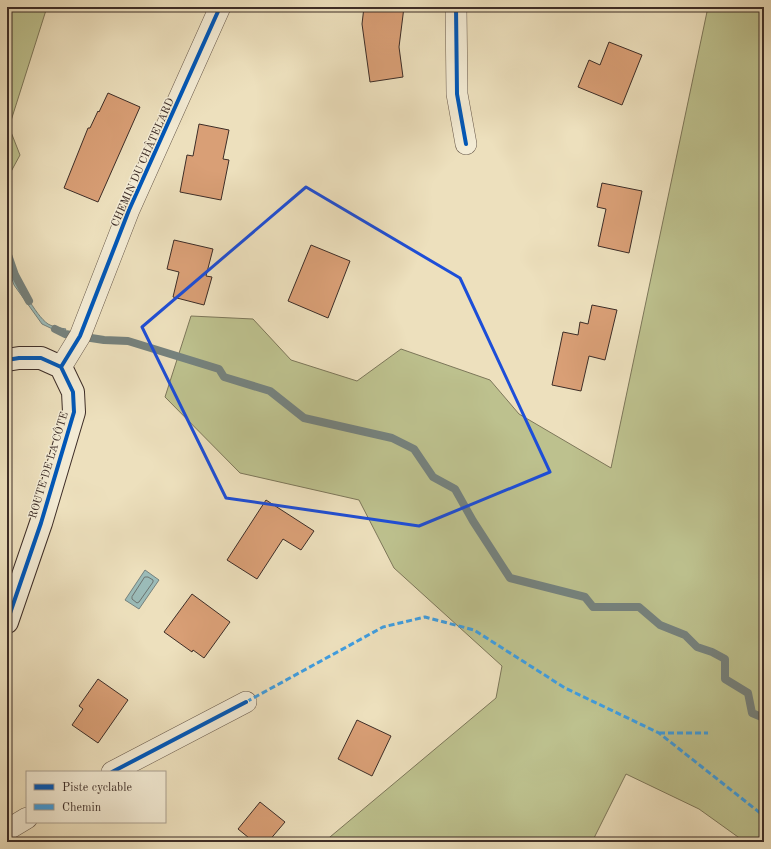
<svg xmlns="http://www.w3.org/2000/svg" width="771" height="849" font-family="'Old Standard TT',serif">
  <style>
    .green { fill: #bdc18e; stroke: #7d775a }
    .water { fill: #9bbbb8; stroke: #75827e }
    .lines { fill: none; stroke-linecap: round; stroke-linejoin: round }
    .shore { stroke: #6c7470; stroke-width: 1 }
    .stream { stroke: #75827e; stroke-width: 8 }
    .building { fill: #d99f76; stroke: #3d2d27 }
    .street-casing { stroke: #695a4c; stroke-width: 22 }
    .secondary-casing { stroke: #3d2d27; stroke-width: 24 }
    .street { stroke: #f3ebd4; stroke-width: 21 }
    .secondary { stroke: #f3ebd4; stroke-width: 22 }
    .quiet { stroke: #3f9de0; stroke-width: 3; stroke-dasharray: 6 3; stroke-linecap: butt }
    .cycleway-casing { stroke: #f3ebd4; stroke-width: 6 }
    .cycleway { stroke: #0057b8; stroke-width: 4 }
    .marked { fill: none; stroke: #1d4ed8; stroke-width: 3; stroke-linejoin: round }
    .labels { text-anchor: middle; stroke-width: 3; stroke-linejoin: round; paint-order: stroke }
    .street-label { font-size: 11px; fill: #3d2d27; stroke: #f3ebd4 }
  </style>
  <rect width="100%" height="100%" fill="#ede0bd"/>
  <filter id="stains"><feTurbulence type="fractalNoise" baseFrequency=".005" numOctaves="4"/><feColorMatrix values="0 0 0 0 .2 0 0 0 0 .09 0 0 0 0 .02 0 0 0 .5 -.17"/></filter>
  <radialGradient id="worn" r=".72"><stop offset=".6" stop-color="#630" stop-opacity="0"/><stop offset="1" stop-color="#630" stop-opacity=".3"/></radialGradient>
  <!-- green -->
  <path class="green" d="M7,7H47L9,127L20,155L7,179Z
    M708,7H764V842H745L699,809L626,774L592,842H324L496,698L502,666L394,568L359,500L240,473L165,397L191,316L253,319L291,360L357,381L401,349L490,380L519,414L611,468Z"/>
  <!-- water -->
  <path class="water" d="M8,267H11C18,281 35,315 48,324C53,327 60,328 66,329L63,334L42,324L14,285Z
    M145,570L159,580L139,609L125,600Z"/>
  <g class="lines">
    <!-- shore -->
    <path class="shore" d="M145,577H148L153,580V582L139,602L137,603L132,599V597Z"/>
    <!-- stream -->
    <path class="stream" d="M7,252L15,275L29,301
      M55,329L65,334L104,340L128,341L219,369L224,377L270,391L304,418L392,438L414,449L433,477L455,489L473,521L510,578L585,597L593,607H639L660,625L685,635L697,647L712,652L725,659V679L748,693L752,713L764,718"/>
  </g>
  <!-- building -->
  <path class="building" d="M364,7H404L399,47L403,77L370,82L362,24Z
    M609,42L642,55L622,105L578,87L589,60L600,65Z
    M108,93L140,107L98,202L64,188L88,128H90L98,111L99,112Z
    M199,124L229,130L223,159L229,160L221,200L180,192L187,155L193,156Z
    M602,183L642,191L629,253L598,246L606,209L597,207Z
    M174,240L213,249L206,276L212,277L204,305L173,297L179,272L167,269Z
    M311,245L350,261L328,318L288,301Z
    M592,305L617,310L605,360L589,356L581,391L552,385L563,332L578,335L580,322L588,324Z
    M266,500L314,531L301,550L283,539L257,579L227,560Z
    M192,594L230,622L204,658L193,650L192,652L164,632Z
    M98,679L128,700L98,743L72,725L83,709L79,706Z
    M357,720L391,736L372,776L338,759Z
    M260,802L285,822L268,842H254L238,829Z"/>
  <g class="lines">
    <!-- street casing -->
    <g class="street-casing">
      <path id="street" d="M456,7L457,94L466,144
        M61,367L80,336L129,210L220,7
        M112,772L246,702
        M7,830L27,818"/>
    </g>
    <!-- secondary casing -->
    <g class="secondary-casing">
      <path id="secondary" d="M7,360L19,358H41L61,367L73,392L74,412L41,523L7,622"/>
    </g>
    <!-- street -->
    <use href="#street" class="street"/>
    <!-- secondary -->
    <use href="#secondary" class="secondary"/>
    <!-- quiet -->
    <path class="quiet" d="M246,702L383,627L425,617L474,630L565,688L659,733L764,816
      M659,733H708"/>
    <!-- cycleway casing -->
    <g class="cycleway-casing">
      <path id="cycleway" d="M456,7L457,94L466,144
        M7,360L19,358H41L61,367L73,392L74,412L41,523L7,622
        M61,367L80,336L129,210L220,7
        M112,772L246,702"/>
    </g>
    <!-- cycleway -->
    <use href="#cycleway" class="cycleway"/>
  </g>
  <!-- marked area -->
  <path class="marked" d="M306,187L460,278L550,472L419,526L226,498L142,327Z"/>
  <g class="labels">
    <!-- street labels -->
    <g class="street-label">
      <text transform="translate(142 162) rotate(-66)" y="4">CHEMIN DU CHÂTELARD</text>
      <text transform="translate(48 465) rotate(-73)" y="4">ROUTE DE LA CÔTE</text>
    </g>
  </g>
  <!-- margin -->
  <rect width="771" height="849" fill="none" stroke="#ede0bd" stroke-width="24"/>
  <rect x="8" y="8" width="755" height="833" fill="none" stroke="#3d2d27" stroke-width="2"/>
  <rect x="12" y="12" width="747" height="825" fill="none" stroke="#3d2d27"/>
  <!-- legend -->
  <rect x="26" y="771" width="140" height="52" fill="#f3ebd4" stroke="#aa9f8f"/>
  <rect x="34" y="784" width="20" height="6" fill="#0057b8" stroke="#aa9f8f"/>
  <text x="62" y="791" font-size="12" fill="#3d2d27">Piste cyclable</text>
  <rect x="34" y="804" width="20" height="6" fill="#3f9de0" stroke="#aa9f8f"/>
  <text x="62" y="811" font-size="12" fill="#3d2d27">Chemin</text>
  <rect width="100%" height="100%" filter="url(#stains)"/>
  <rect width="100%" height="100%" fill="url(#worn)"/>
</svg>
